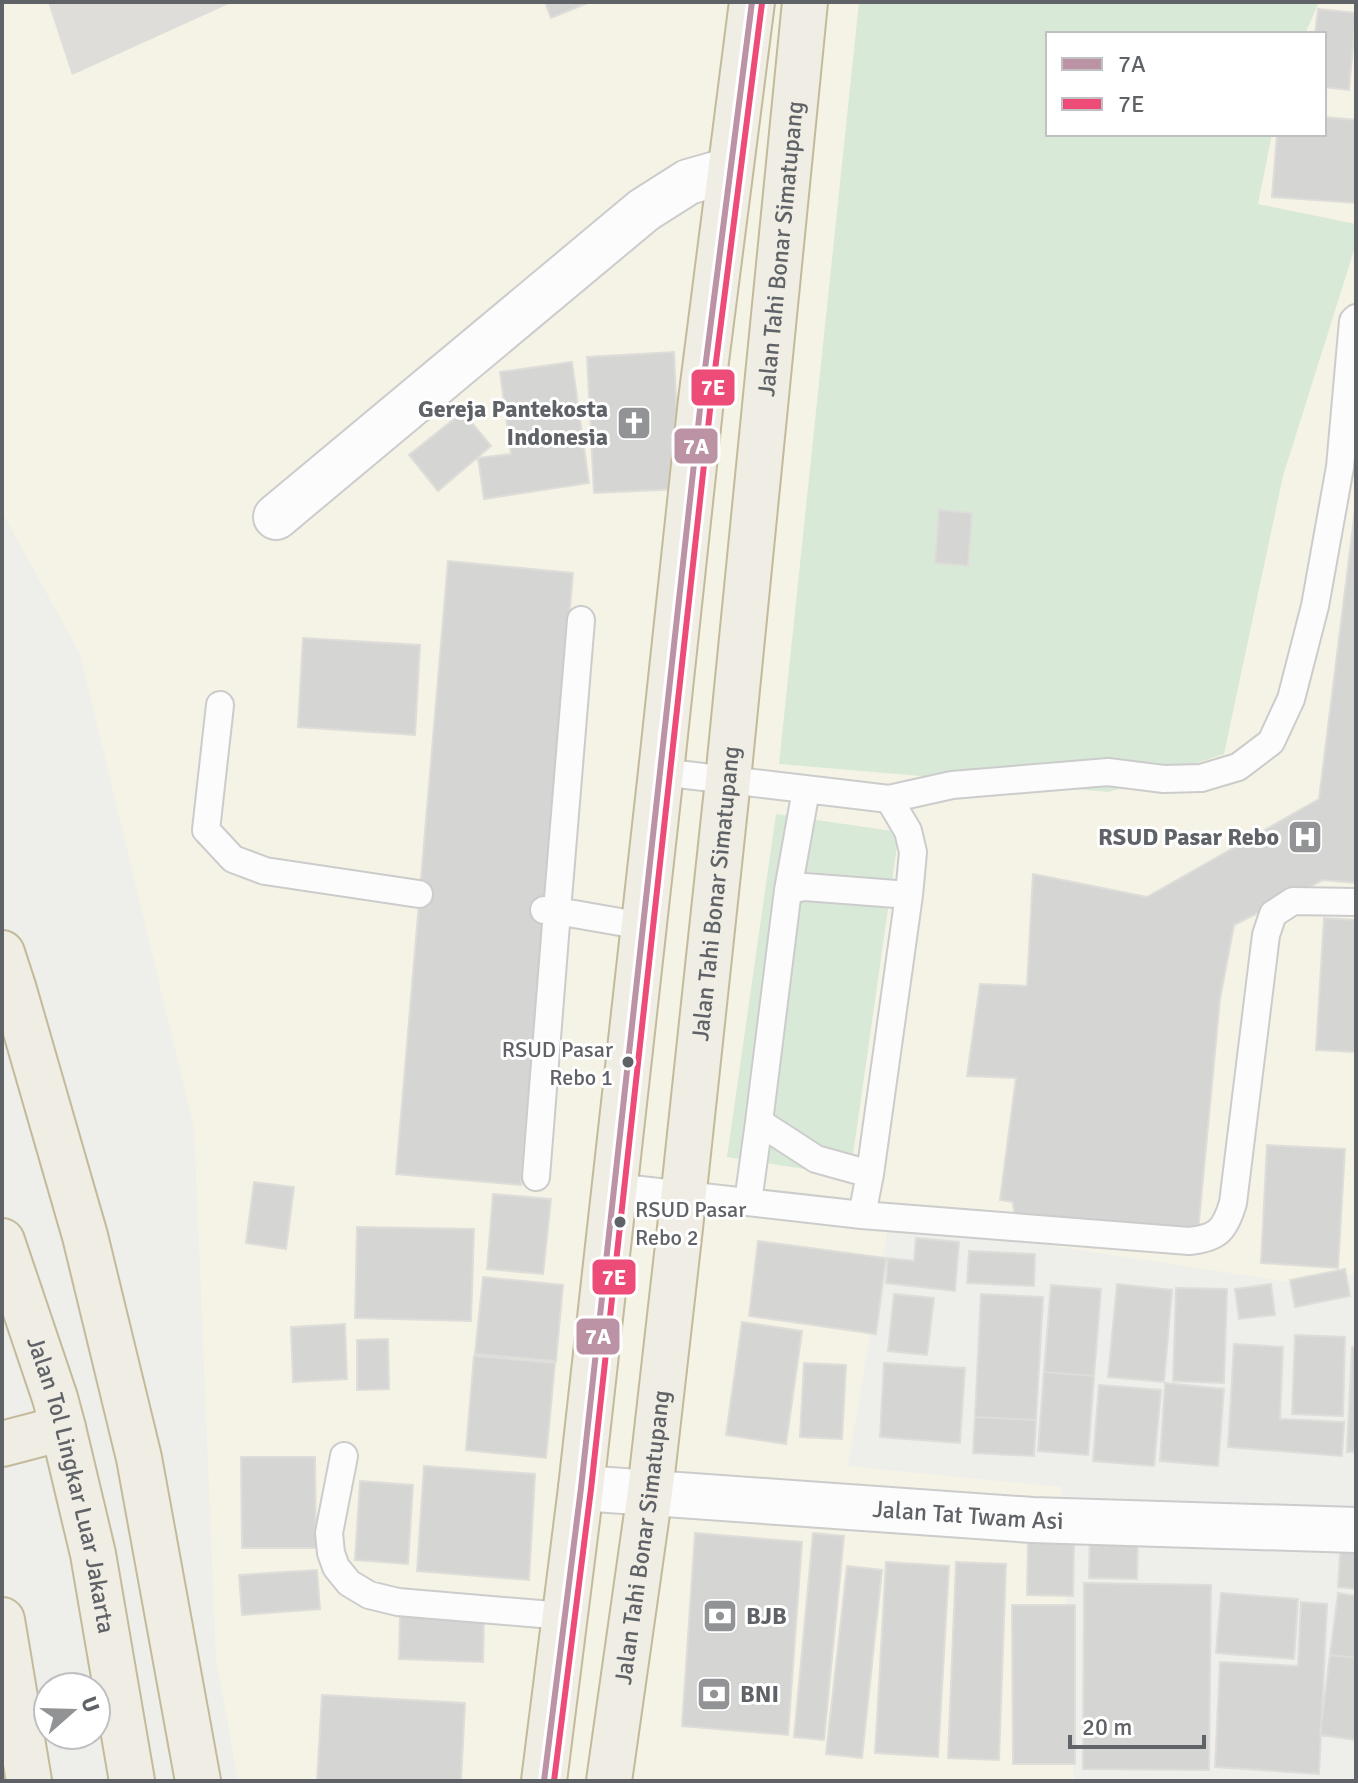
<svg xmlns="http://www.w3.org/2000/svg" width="1358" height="1783" font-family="Signika,sans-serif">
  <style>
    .commercial { fill: #f5f3e5; fill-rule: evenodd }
    .industrial { fill: #deddda }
    .green { fill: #d9e9d8 }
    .building { fill: #d5d5d3; stroke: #deddd9; stroke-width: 2 }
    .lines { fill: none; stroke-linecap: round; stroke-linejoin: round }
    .lane-casing { stroke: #cbcccb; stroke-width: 30 }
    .street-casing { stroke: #cbcccb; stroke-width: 48 }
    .highway-casing { stroke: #c3ba9a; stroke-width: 48 }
    .lane { stroke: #fcfcfc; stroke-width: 26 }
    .street { stroke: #fcfcfc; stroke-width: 44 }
    .highway { stroke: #efede4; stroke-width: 44 }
    .bus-1-casing { stroke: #fff; stroke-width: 12 }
    .bus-2-casing { stroke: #fff; stroke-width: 12 }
    .bus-1 { stroke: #bb93a5; stroke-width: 6 }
    .bus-2 { stroke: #ed4c78; stroke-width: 6 }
    .bus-dot { fill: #5f6267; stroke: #fff; stroke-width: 3 }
    .labels { text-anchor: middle; stroke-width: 6; stroke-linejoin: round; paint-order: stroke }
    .bus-label { font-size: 22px; fill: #5f6267; stroke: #fff; text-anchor: end }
    .street-label { font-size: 24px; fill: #5f6267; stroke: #fff }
    .poi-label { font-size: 24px; font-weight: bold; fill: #5f6267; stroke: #fff; text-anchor: end }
    .line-badge { stroke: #fff; stroke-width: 3 }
    .badge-label { font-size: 22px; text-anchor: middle; font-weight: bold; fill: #fff }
  </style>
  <rect width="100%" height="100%" fill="#eeeeea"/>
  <!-- commercial -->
  <path class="commercial" d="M2,2H1356V1274L1295,1283L889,1221L848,1466L1061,1487L1074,1781H238L216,1659L194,1128L80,654L2,512ZM1048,34H1324V134H1048Z"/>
  <!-- industrial -->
  <path class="industrial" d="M48,2H233L72,75Z"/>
  <!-- green -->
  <path class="green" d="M859,2H1319L1305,34H1048V134H1272L1258,204L1356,224V244L1283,476L1224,754L1109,792L779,764Z
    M776,814L899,832L850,1176L727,1157Z"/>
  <!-- building -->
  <path class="building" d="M545,2H590L551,18Z
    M1318,9L1356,13L1349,90L1324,87V34H1315Z
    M1324,117L1356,120V203L1272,197L1277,134H1324Z
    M674,352L680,489L594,493L587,357Z
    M572,362L589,483L484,499L478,458L511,454L500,372Z
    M463,412L491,446L438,491L409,455Z
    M1356,502V883L1323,880L1234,925L1220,999L1198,1232L1015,1220L1013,1202L1000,1200L1016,1078L967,1076L980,984L1027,986L1033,874L1147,897L1319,799Z
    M939,510L972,513L968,566L935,563Z
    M448,561L573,573L521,1185L396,1174Z
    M303,638L420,645L415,735L298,727Z
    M1324,918L1356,920V1052L1316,1050Z
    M1267,1145L1345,1149L1338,1268L1261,1263Z
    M254,1182L294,1187L286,1249L246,1243Z
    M493,1194L551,1199L543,1274L487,1269Z
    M357,1227L474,1229L471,1321L355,1318Z
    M916,1238L959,1242L955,1291L886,1283L888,1258L914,1261Z
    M758,1241L886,1258L876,1334L749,1316Z
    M969,1251L1035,1254L1034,1286L967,1283Z
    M1345,1269L1350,1296L1295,1307L1290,1280Z
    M483,1277L563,1285L556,1361L475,1354Z
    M1117,1284L1172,1290L1164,1382L1108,1377Z
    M1271,1284L1275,1315L1239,1319L1235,1289Z
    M1051,1285L1101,1289L1094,1376L1044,1372Z
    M1176,1288L1227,1289L1224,1383L1173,1381Z
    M894,1294L934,1298L927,1355L888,1351Z
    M981,1294L1043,1297L1036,1420L975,1417Z
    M742,1322L802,1331L786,1444L726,1435Z
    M345,1324L347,1379L293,1382L291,1327Z
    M1295,1335L1345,1337L1343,1416L1292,1414Z
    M388,1339L389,1389L357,1390V1340Z
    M1234,1344L1283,1347L1280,1419L1344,1422L1342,1456L1228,1447Z
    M1352,1347H1356V1452H1347Z
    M474,1356L555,1363L546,1458L466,1450Z
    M804,1363L846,1365L842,1439L800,1437Z
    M884,1363L965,1368L960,1443L880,1437Z
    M1044,1372L1094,1376L1088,1455L1038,1451Z
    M1165,1383L1224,1389L1218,1466L1160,1461Z
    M1099,1385L1161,1390L1154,1466L1093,1461Z
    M975,1417L1036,1420L1034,1456L973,1453Z
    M241,1457H315L316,1548H242Z
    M424,1466L535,1474L529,1580L417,1571Z
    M360,1481L413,1485L408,1564L355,1560Z
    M1090,1532L1138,1534L1137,1579L1089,1578Z
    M695,1533L802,1542L788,1735L682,1726Z
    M813,1533L844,1536L824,1740L794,1737Z
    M1341,1539L1356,1540V1589L1338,1587Z
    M1028,1542L1074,1544L1073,1596L1027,1595Z
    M886,1562L949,1566L938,1757L875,1753Z
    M956,1562L1006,1564L999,1760L948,1758Z
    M847,1566L882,1570L862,1758L826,1754Z
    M317,1570L320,1609L242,1615L239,1575Z
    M1084,1583L1211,1585L1209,1770L1083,1769Z
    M1221,1593L1298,1599L1294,1659L1216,1653Z
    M1338,1593L1356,1596V1658L1330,1655Z
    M1301,1602L1327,1604L1319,1774L1215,1767L1220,1662L1298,1666Z
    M1012,1605H1075V1764H1013Z
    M400,1614L484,1617L483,1662L399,1659Z
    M1330,1655L1356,1658V1740L1320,1735Z
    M322,1695L465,1703L461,1781H317Z"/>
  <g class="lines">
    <!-- lane casing -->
    <g class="lane-casing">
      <path id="lane" d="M581,620L557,911L643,926
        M220,705L206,830L233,859L265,871L419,894
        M889,799L952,785L1108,772L1164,779L1201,778L1238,767L1271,742L1291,699L1315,606L1340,467L1353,321L1356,318
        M788,890L806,790
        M870,1174L816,1159L759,1122L788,890L805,887L909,895
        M536,1177L557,911L544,910
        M614,1187L862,1215L870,1174L909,895L913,852L908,831L889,799L661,772
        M748,1202L759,1122
        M862,1215L1189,1241C1218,1238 1225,1230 1233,1203L1266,935L1273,914L1293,901L1356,902
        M344,1456L329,1533L331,1553L336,1567L349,1583L369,1595L398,1602L564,1616"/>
    </g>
    <!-- street casing -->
    <g class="street-casing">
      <g id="street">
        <path d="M276,517L644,210L688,182L730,170"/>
        <path id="s1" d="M581,1488L1032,1520L1356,1530"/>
      </g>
    </g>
    <!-- highway casing -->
    <g class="highway-casing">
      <g id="highway">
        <path d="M2,953L14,990L85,1236L139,1458L198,1781"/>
        <path id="s2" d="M2,1241L55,1398L63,1428L93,1554L132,1781"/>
        <path d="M2,1444L63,1428"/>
        <path d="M2,1620L29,1781"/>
        <path d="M544,1781L581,1488L661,772L701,400L752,2"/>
        <path id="s3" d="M609,1781L650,1492L680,1228L728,780L805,2"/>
      </g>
    </g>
    <!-- lane -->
    <use href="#lane" class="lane"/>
    <!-- street -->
    <use href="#street" class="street"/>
    <!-- highway -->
    <use href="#highway" class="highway"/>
    <!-- bus-1 casing -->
    <g class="bus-1-casing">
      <path id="bus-1" d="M544,1781L581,1488L701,400L752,2"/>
    </g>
    <!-- bus-2 casing -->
    <g class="bus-2-casing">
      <path id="bus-2" d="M554,1781L591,1489L711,401L762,3"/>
    </g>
    <!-- bus-1 -->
    <use href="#bus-1" class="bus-1"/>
    <!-- bus-2 -->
    <use href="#bus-2" class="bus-2"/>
  </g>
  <!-- icons -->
  <defs>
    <g id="church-square" transform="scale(1.8)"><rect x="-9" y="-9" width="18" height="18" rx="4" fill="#919395" stroke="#fff"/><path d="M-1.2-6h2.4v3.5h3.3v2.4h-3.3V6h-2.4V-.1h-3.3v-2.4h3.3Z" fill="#fff"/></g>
    <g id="hospital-square" transform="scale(1.8)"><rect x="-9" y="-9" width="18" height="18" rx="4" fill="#919395" stroke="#fff"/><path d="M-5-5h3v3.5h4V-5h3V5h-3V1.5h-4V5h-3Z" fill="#fff"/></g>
    <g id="bank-square" transform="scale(1.8)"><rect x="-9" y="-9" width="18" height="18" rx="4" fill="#919395" stroke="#fff"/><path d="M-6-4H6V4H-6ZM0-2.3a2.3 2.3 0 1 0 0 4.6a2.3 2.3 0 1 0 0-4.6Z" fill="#fff"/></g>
  </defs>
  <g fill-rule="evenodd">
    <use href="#church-square" x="634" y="423"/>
    <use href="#hospital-square" x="1305" y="837"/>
    <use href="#bank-square" x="720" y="1616"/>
    <use href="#bank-square" x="714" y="1694"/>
  </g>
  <!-- markers -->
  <g class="bus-dot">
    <circle cx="628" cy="1062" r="7"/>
    <circle cx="620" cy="1222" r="7"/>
  </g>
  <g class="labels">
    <!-- bus labels -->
    <g class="bus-label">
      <text x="613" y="1057">RSUD Pasar<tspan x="613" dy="28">Rebo 1</tspan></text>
      <text x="635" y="1217" text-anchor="start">RSUD Pasar<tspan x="635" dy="28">Rebo 2</tspan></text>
    </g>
    <!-- street labels -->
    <g class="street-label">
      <text dy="8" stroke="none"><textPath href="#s3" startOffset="1542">Jalan Tahi Bonar Simatupang</textPath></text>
      <text dy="8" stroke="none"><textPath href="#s3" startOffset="894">Jalan Tahi Bonar Simatupang</textPath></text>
      <text dy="8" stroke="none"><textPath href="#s2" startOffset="254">Jalan Tol Lingkar Luar Jakarta</textPath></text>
      <text dy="8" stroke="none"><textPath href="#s1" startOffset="388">Jalan Tat Twam Asi</textPath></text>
      <text dy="8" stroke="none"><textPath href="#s3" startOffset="246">Jalan Tahi Bonar Simatupang</textPath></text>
    </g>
    <!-- poi labels -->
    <g class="poi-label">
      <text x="608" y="417">Gereja Pantekosta<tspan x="608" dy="28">Indonesia</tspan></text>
      <text x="1279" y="845">RSUD Pasar Rebo</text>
      <text x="746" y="1624" text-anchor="start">BJB</text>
      <text x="740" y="1702" text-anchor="start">BNI</text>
    </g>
  </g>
  <g class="line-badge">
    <rect x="690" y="368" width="46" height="39" rx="8" fill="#ed4c78"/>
    <rect x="673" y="427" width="46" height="38" rx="8" fill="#bb93a5"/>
    <rect x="591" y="1258" width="46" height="38" rx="8" fill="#ed4c78"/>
    <rect x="575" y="1317" width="46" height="39" rx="8" fill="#bb93a5"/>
  </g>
  <g class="badge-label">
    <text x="713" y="395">7E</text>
    <text x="696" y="454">7A</text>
    <text x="614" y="1285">7E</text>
    <text x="598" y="1344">7A</text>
  </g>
  <!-- border -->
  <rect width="1358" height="1783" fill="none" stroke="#5f6267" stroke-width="8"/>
  <!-- legend -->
  <rect x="1046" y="32" width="280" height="104" fill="#ffffff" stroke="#bfc0c2" stroke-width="2"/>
  <rect x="1062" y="58" width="40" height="12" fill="#bb93a5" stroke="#bfc0c2" stroke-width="2"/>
  <text x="1118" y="72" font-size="24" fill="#5f6267">7A</text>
  <rect x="1062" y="98" width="40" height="12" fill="#ed4c78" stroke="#bfc0c2" stroke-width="2"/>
  <text x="1118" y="112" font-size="24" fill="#5f6267">7E</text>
  <!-- north arrow -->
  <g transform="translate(72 1711) rotate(70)"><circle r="38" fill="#ffffff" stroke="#bfc0c2" stroke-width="2"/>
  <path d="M0-6L14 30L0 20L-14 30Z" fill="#919395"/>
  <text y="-12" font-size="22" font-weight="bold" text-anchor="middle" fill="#5f6267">U</text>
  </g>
  <!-- scale -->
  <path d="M1070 1735v12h134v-12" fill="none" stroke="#5f6267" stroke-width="4"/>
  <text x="1082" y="1735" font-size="24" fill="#5f6267" stroke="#ffffff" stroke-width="6" paint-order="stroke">20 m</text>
</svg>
